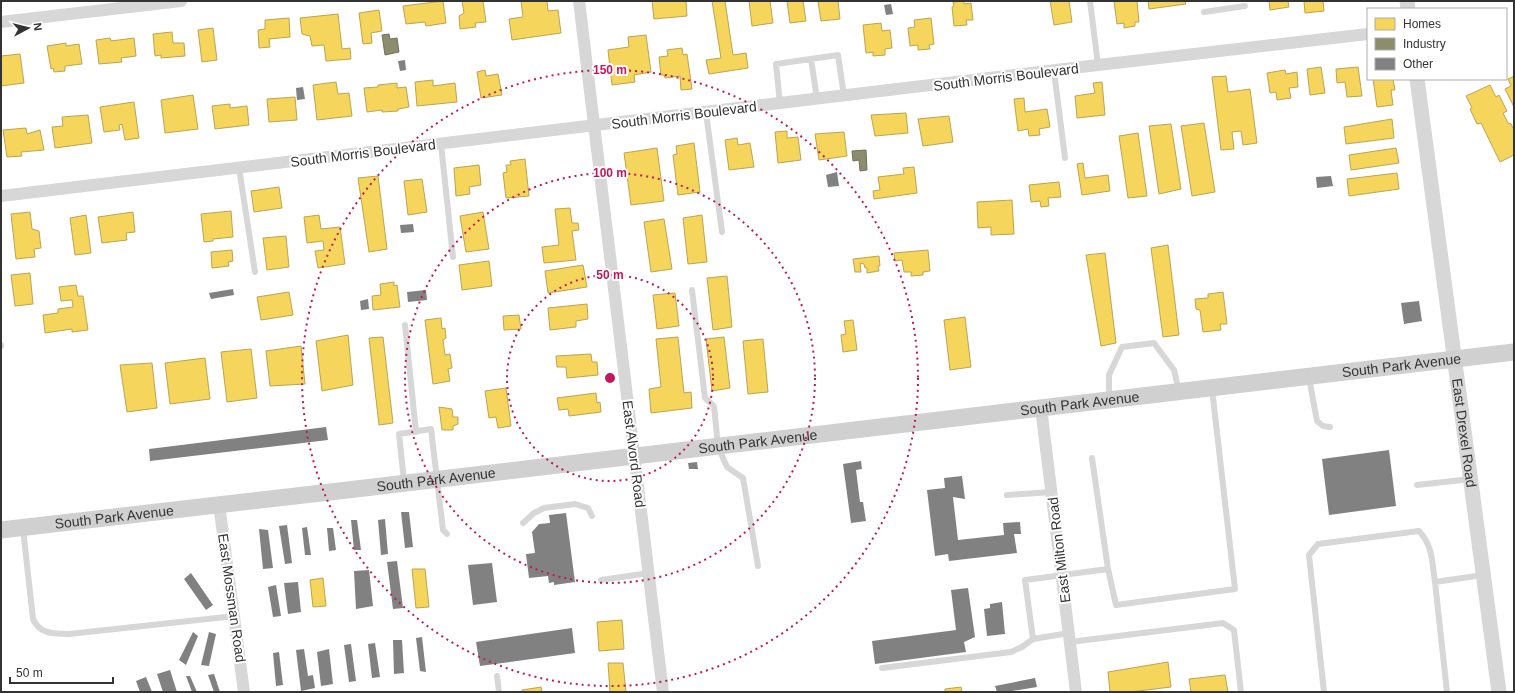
<svg xmlns="http://www.w3.org/2000/svg" width="1515" height="693" font-family="Helvetica,sans-serif">
  <style>
    .homes { fill: #f6d55c; stroke: #bca450 }
    .industry { fill: #8c8c6e; stroke: #71715c }
    .building { fill: #818181 }
    .lines { fill: none; stroke-linecap: round; stroke-linejoin: round }
    .service { stroke: #d7d7d7; stroke-width: 6 }
    .minor { stroke: #d7d7d7; stroke-width: 12 }
    .tertiary { stroke: #d7d7d7; stroke-width: 15 }
    .secondary { stroke: #d0d0d0; stroke-width: 17 }
    .ring { fill: none; stroke: #c2185b; stroke-width: 2; stroke-dasharray: 2 4 }
    .labels { text-anchor: middle; stroke-width: 4; stroke-linejoin: round; paint-order: stroke }
    .street-label { font-size: 14px; fill: #333; stroke: #fff }
    .centre { fill: #c2185b; stroke: #fff; stroke-width: 2 }
    .ring-label { font-size: 12px; text-anchor: middle; font-weight: bold; fill: #c2185b; stroke: #fff; stroke-width: 4; stroke-linejoin: round; paint-order: stroke }
  </style>
  <rect width="100%" height="100%" fill="#fff"/>
  <!-- homes -->
  <path class="homes" d="M443,1L446,23L426,26L425,22L406,24L403,6Z
    M462,1H483L486,22L475,23L476,27L460,29L459,16L464,13Z
    M521,1H547L548,11L558,10L561,33L512,40L509,19L523,17Z
    M652,1H686L687,16L654,19Z
    M712,1H725L733,55L746,53L748,68L709,74L706,60L721,58Z
    M749,1H770L773,23L752,26Z
    M787,1H803L806,21L790,23Z
    M818,1H838L840,19L821,21Z
    M964,1V4L971,3L973,20H966L967,25L954,26L952,7L954,6L953,2Z
    M1050,1H1069L1072,22L1054,25Z
    M1114,1H1137L1139,22H1135V26L1124,28V23L1117,24Z
    M1148,1H1185L1186,4L1149,9Z
    M1269,1H1288L1289,7L1270,10Z
    M1304,1H1323L1324,11L1305,13Z
    M379,10L382,31L371,33L372,43L363,44L359,13Z
    M338,14L342,49L350,48L351,59L326,61L324,45L312,46L310,36L302,34L300,18Z
    M289,18L290,37L269,39L270,47L259,48L258,30L265,29V20Z
    M931,18L934,44L929,45L930,49L918,50V45L910,46L908,28L915,27L914,20Z
    M881,23L882,31L890,30L892,48L885,49V55L873,56V52L866,53L863,25Z
    M213,28L217,60L202,62L198,30Z
    M172,32L173,43H184L185,56L161,58V55L155,56L153,34Z
    M646,35L651,72L634,75L635,82L612,85L608,50L629,47L628,37Z
    M110,38L111,41L134,38L136,56L121,58L122,62L99,64L96,40Z
    M66,43V46L79,44L82,64L65,66V71L54,72L53,68L51,69L47,46Z
    M682,48L683,55L687,54L692,89L681,90L680,76L665,78L664,75H661L659,57L668,56L667,50Z
    M20,54L24,83L1,86V56Z
    M1321,67L1325,93L1310,95L1307,69Z
    M1358,67L1362,96L1347,97L1345,82L1337,83L1336,69Z
    M485,70L486,76L498,74L502,95L481,98L477,72Z
    M1285,70L1286,74L1297,72L1298,87L1289,88L1291,98L1277,100L1276,92L1270,93L1267,73Z
    M1226,76L1228,92L1250,89L1257,143L1243,145L1241,131L1232,132L1234,149L1221,150L1212,77Z
    M1514,76V107L1505,89L1511,86L1508,79Z
    M1373,79H1393L1395,90H1391L1393,105L1377,107Z
    M433,80V86L455,83L457,102L417,106L415,82Z
    M336,82L338,94L349,93L352,116L317,120L313,85Z
    M1102,82L1105,115L1077,118L1075,96L1095,93L1093,83Z
    M397,83V88L406,87L409,107L398,109V111L382,112V110L367,112L364,88L378,87V85Z
    M1490,85L1496,97L1499,95L1507,111L1503,113L1508,123L1511,124L1513,128H1514V155L1500,162L1481,123L1477,124L1470,109L1472,108L1466,96Z
    M193,95L198,129L165,133L161,100Z
    M295,97L297,120L269,122L267,99Z
    M1024,98L1025,112L1047,109L1050,127L1039,129L1040,135L1029,136L1028,129L1018,131L1014,99Z
    M134,102L139,138L125,140L122,124L119,125L120,130L104,132L100,107Z
    M230,104V108L247,106L249,125L215,129L212,106Z
    M906,113L908,133L875,136L871,115Z
    M88,115L92,143L55,148L52,127L63,126L62,117Z
    M949,116L953,142L923,146L918,119Z
    M1392,119L1394,138L1346,144L1344,127Z
    M1204,123L1215,192L1192,196L1181,126Z
    M1171,124L1181,189L1159,194L1149,126Z
    M26,128L27,134L40,130L44,150L21,152L22,156L7,157L3,130Z
    M787,131V138L798,137L801,160L778,163L775,132Z
    M844,132L847,156L819,160L815,134Z
    M1138,133L1147,196L1128,198L1119,136Z
    M737,138L738,145L750,143L754,167L729,170L725,140Z
    M694,143L700,192L678,195L673,155L677,154L676,146Z
    M657,148L664,201L631,205L624,153Z
    M1396,148L1399,163L1351,170L1349,155Z
    M525,159L529,196L506,198L503,173L507,172L506,165H511L510,161Z
    M1083,163L1085,178L1108,175L1110,191L1082,195L1077,164Z
    M479,165L481,185L469,187L470,194L456,196L454,168Z
    M914,167L917,193L874,199L873,191L880,190L878,177L904,174L903,168Z
    M1397,173L1399,189L1349,196L1347,179Z
    M378,176L387,249L369,252L358,178Z
    M422,179L427,212L408,215L404,181Z
    M1059,182L1061,197L1048,198L1049,206L1041,207L1040,201L1031,202L1029,185Z
    M279,187L282,208L254,212L251,191Z
    M1012,200L1014,234L991,235V227L978,228L977,202Z
    M570,208L572,223H578L579,230L572,231L576,260L544,263L542,247L559,245L555,209Z
    M231,211L233,237L213,239V241L204,242L201,214Z
    M30,212L32,229L39,231L41,248L34,249L35,257L16,259L11,214Z
    M133,212L135,232L126,233L127,240L102,243L98,217Z
    M483,212L489,249L466,252L460,216Z
    M86,215L91,253L75,255L70,218Z
    M319,215L321,229L340,227L345,264L318,268L315,251L324,250L323,241L307,243L304,217Z
    M702,215L707,262L688,264L683,218Z
    M664,219L672,269L651,272L644,222Z
    M286,236L289,267L267,270L263,238Z
    M1168,245L1179,335L1163,337L1151,248Z
    M232,250L233,261L228,262L229,266L212,268L211,252Z
    M928,250L930,271L923,272V275L911,276V272H904L902,260L895,261L894,253Z
    M1105,253L1116,343L1101,346L1086,255Z
    M879,256L880,266H878L879,271L867,273V268H865L864,264L860,263L861,272H855L853,259Z
    M489,261L492,286L462,290L459,265Z
    M583,265L587,287L548,293L545,271Z
    M30,273L33,304L15,306L11,275Z
    M727,276L732,327L713,330L707,278Z
    M394,282V286L397,285L400,307L373,310L372,296L381,295L380,284Z
    M76,285L78,296H83L88,330L72,332V329L45,333L43,315L58,313V309L73,307L72,300L61,301L59,287Z
    M289,292L293,315L261,320L257,297Z
    M1223,292L1227,324H1220L1221,330L1203,332L1200,310L1196,309L1195,299L1208,298V294Z
    M675,293L679,326L657,329L653,295Z
    M587,304L588,319L576,321V327L550,330L548,308Z
    M519,315L521,329L504,330L503,316Z
    M965,317L971,367L950,370L944,320Z
    M441,318L442,329L445,328L446,338L443,340L445,355L450,354L452,368L448,369L450,381L433,384L425,320Z
    M853,320L857,350L843,352L841,335L846,334L844,321Z
    M348,335L353,385L322,391L316,341Z
    M383,337L393,423L379,425L369,338Z
    M678,337L684,393L691,392L692,408L651,413L649,389L661,387L656,339Z
    M724,337L730,388L712,391L706,339Z
    M763,339L768,392L748,394L743,341Z
    M301,346L305,384L270,386L266,351Z
    M251,349L257,398L227,402L221,352Z
    M591,354L592,362H597L598,375L567,378L566,367H557L556,356Z
    M205,358L210,399L170,404L165,363Z
    M152,363L157,408L127,412L120,365Z
    M506,388L511,426L498,428L496,417L489,418L485,391Z
    M596,393L597,403L600,402L601,412L569,416L568,409L559,410L557,398Z
    M439,407L452,409L453,417H458V424L453,426V430H442Z
    M412,569H425L429,607L416,608Z
    M323,578L326,606L313,607L310,580Z
    M622,620L624,649L599,651L597,622Z
    M1168,662L1171,687L1130,692H1110L1108,672Z
    M608,663H623L626,692H610Z
    M1225,675L1228,692H1191L1189,679Z
    M541,687L542,692H522V690Z
    M961,687L962,692H945V689Z"/>
  <!-- industry -->
  <path class="industry" d="M389,34L390,39L397,38L399,52L385,55L382,35Z
    M866,150L867,170L860,171L859,160L853,161L852,151Z"/>
  <!-- building -->
  <path class="building" d="M891,4L893,14L886,15L884,5Z
    M405,60L406,70L400,71L398,61Z
    M303,87L305,99L297,100L296,88Z
    M837,172L839,186L828,187L826,175Z
    M1331,176L1333,186L1317,188L1316,177Z
    M413,224L414,232L401,233L400,225Z
    M233,289L234,295L211,299L209,293Z
    M426,290L427,300L408,302L407,292Z
    M368,299L369,309L361,310L360,301Z
    M1419,301L1422,321L1404,324L1401,303Z
    M326,427L328,440L150,461L149,449Z
    M1389,450L1396,506L1329,515L1322,459Z
    M861,461L862,469L856,470L860,502H863L866,521L851,523L843,464Z
    M697,462L698,469H689L688,463Z
    M962,476L965,499L953,497L958,540L1004,535L1003,523L1020,522L1021,534H1014L1017,553L949,561L948,554L935,556L927,490L945,488L944,478Z
    M401,512H409L413,547L405,548Z
    M566,513L575,582L554,585V582L549,583L548,576L529,578L526,554L535,553L532,532L539,524L550,523L549,515Z
    M385,519L388,554L381,555L378,520Z
    M351,520H357L361,550H354Z
    M287,525L292,563L285,564L279,526Z
    M307,527L311,555H305L302,528Z
    M327,528H333L336,550L329,551Z
    M259,529L268,530L273,568L263,569Z
    M397,561L403,608L393,609L387,562Z
    M492,563L497,602L473,605L468,565Z
    M369,570L373,606L356,609L354,571Z
    M191,573L213,605L206,610L184,579Z
    M298,582L301,612L288,614L284,583Z
    M276,585L281,616L273,617L268,587Z
    M968,588L975,637L964,642L966,652L875,664L872,641L956,630L951,590Z
    M1002,602L1005,634L987,636L984,609L990,608V604Z
    M572,628L575,653L480,666L476,642Z
    M193,632L198,636L186,665L179,660Z
    M209,632L216,634L209,666L201,665Z
    M422,637L426,672L420,671L416,638Z
    M393,640H402L404,673L394,674Z
    M375,643L380,677L372,678L368,644Z
    M351,644L356,681L349,682L344,645Z
    M304,649L308,676L313,675L315,688L301,691L296,650Z
    M329,649L333,684L321,686L317,652Z
    M279,652L283,685L276,686L273,653Z
    M170,670L177,692H163L157,674Z
    M214,674L220,692H214L208,675Z
    M186,676H190L197,692H192Z
    M146,677L152,692H140L136,681Z
    M1035,678L1037,687L1006,692H997L995,686Z"/>
  <g class="lines">
    <!-- service -->
    <path class="service" d="M1090,1L1098,65
      M1204,12L1245,6
      M811,59L817,99
      M1054,71L1065,158
      M780,104L776,64L838,55L844,96
      M706,113L722,232
      M441,144L453,257
      M239,168L255,272
      M692,290L705,398L714,406L718,446L723,458L727,467L743,478L758,566
      M405,325L416,432
      M1,345V346
      M1309,378L1317,421L1323,426L1330,427
      M1109,398V375L1122,347L1154,343L1174,370L1179,391
      M1092,458L1108,569
      M404,481L399,434L431,429L443,530L447,534
      M1417,485L1471,479
      M1007,495L1051,492
      M523,523L534,513L544,508L575,504L588,508L592,516
      M23,529L33,619C40,635 54,633 69,634L235,616
      M601,580L649,573
      M1435,582L1447,692
      M1069,633L1033,639L1025,580L1108,569L1116,605L1235,589L1212,389
      M1070,642L1223,623L1234,630L1241,692
      M882,668L1011,652L1022,647L1033,639
      M497,676L499,692
      M1324,692L1309,555L1318,544L1419,531C1433,546 1432,562 1435,582L1483,575"/>
    <!-- minor -->
    <path class="minor" d="M579,1L663,692
      M1,22L181,1
      M1,196L1098,65L1368,34
      M1041,408L1076,692
      M219,504L244,692"/>
    <!-- tertiary -->
    <g class="tertiary">
      <path d="M1407,1L1408,9"/>
      <path id="s1" d="M1417,79L1499,692"/>
    </g>
    <!-- secondary -->
    <path class="secondary" id="s2" d="M1,530L356,489L1514,352"/>
  </g>
  <!-- distance rings -->
  <g class="ring">
    <circle cx="610" cy="378" r="103"/>
    <circle cx="610" cy="378" r="205"/>
    <circle cx="610" cy="378" r="308"/>
  </g>
  <g class="labels">
    <!-- street labels -->
    <g class="street-label">
      <text transform="translate(1006 77) rotate(-7)" y="5">South Morris Boulevard</text>
      <text transform="translate(684 115) rotate(-7)" y="5">South Morris Boulevard</text>
      <text transform="translate(363 153) rotate(-7)" y="5">South Morris Boulevard</text>
      <text dy="5" stroke="none"><textPath href="#s2" startOffset="1410">South Park Avenue</textPath></text>
      <text dy="5" stroke="none"><textPath href="#s2" startOffset="1086">South Park Avenue</textPath></text>
      <text dy="5" stroke="none"><textPath href="#s1" startOffset="357">East Drexel Road</textPath></text>
      <text dy="5" stroke="none"><textPath href="#s2" startOffset="762">South Park Avenue</textPath></text>
      <text transform="translate(634 454) rotate(83)" y="5">East Alvord Road</text>
      <text dy="5" stroke="none"><textPath href="#s2" startOffset="438">South Park Avenue</textPath></text>
      <text dy="5" stroke="none"><textPath href="#s2" startOffset="114">South Park Avenue</textPath></text>
      <text transform="translate(1059 550) rotate(-97)" y="5">East Milton Road</text>
      <text transform="translate(232 598) rotate(82)" y="5">East Mossman Road</text>
    </g>
  </g>
  <circle cx="610" cy="378" r="6" class="centre"/>
  <g class="ring-label">
    <text x="610" y="74">150 m</text>
    <text x="610" y="177">100 m</text>
    <text x="610" y="279">50 m</text>
  </g>
  <!-- border -->
  <rect width="1515" height="693" fill="none" stroke="#333333" stroke-width="4"/>
  <!-- legend -->
  <rect x="1367" y="8" width="140" height="72" fill="#ffffff" stroke="#adadad"/>
  <rect x="1375" y="18" width="20" height="12" fill="#f6d55c" stroke="#adadad"/>
  <text x="1403" y="28" font-size="12" fill="#333333">Homes</text>
  <rect x="1375" y="38" width="20" height="12" fill="#8c8c6e" stroke="#adadad"/>
  <text x="1403" y="48" font-size="12" fill="#333333">Industry</text>
  <rect x="1375" y="58" width="20" height="12" fill="#818181" stroke="#adadad"/>
  <text x="1403" y="68" font-size="12" fill="#333333">Other</text>
  <!-- north arrow -->
  <g transform="translate(28 28) rotate(83)" stroke="#ffffff" stroke-width="3" paint-order="stroke">
  <path d="M0-3L7 15L0 10L-7 15Z" fill="#333333"/>
  <text y="-6" font-size="11" font-weight="bold" text-anchor="middle" fill="#333333">N</text>
  </g>
  <!-- scale -->
  <path d="M10 677v6h103v-6" fill="none" stroke="#333333" stroke-width="2"/>
  <text x="16" y="677" font-size="12" fill="#333333" stroke="#ffffff" stroke-width="3" paint-order="stroke">50 m</text>
</svg>
